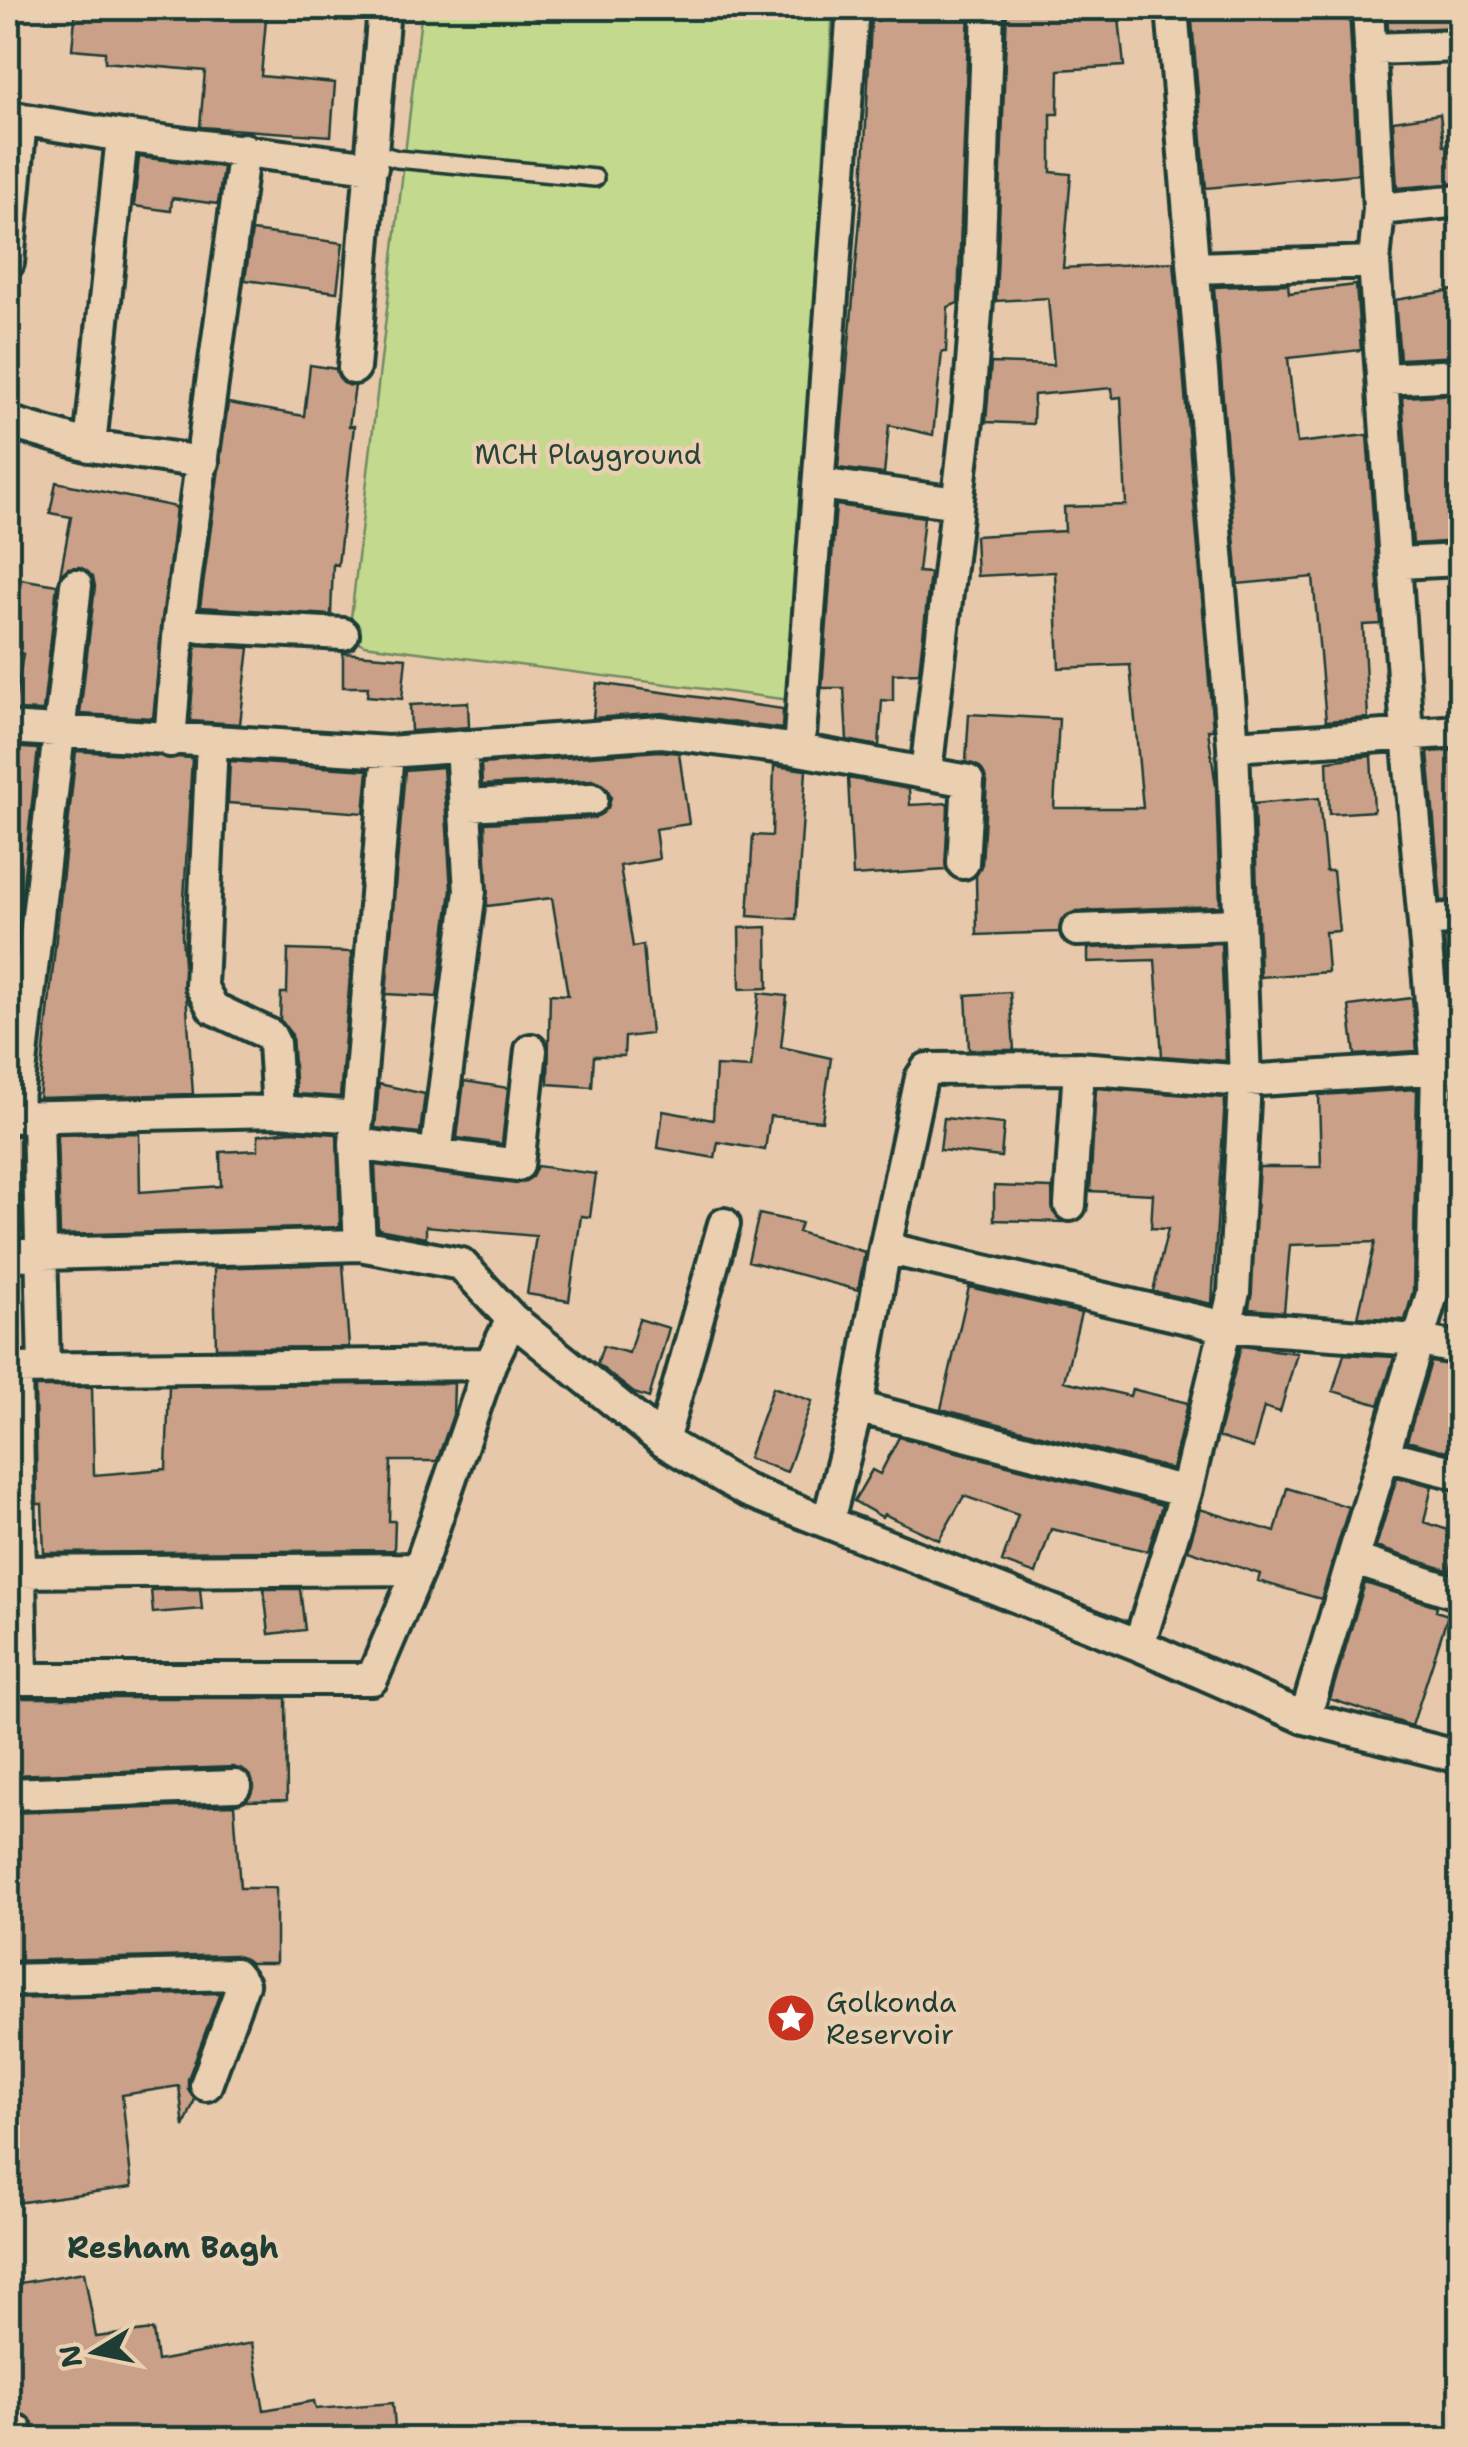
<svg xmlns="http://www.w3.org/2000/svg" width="1468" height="2447" font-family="'Shantell Sans',sans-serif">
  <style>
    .green { fill: #c3d98e; stroke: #718b61; stroke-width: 2.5 }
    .building { fill: #caa088; stroke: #1f3d34; stroke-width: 2.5 }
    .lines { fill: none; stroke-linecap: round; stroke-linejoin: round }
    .service-casing { stroke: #1f3d34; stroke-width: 22 }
    .minor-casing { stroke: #1f3d34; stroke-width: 38 }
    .service { stroke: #eacfb1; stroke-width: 15 }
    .minor { stroke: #eacfb1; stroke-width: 30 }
    .labels { text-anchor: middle; stroke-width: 9; stroke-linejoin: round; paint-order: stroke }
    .park-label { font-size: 28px; fill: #274538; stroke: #eacfb1 }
    .poi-label { font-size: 28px; fill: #1f3d34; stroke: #eacfb1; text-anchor: start }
    .neighbourhood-label { font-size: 30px; font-weight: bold; fill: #1f3d34; stroke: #eacfb1 }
  </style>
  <rect width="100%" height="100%" fill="#e8c8ab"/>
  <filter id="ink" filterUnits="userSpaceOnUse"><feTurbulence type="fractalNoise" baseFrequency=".01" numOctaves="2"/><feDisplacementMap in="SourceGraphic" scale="20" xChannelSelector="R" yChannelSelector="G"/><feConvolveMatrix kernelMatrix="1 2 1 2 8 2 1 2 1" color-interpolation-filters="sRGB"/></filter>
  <g filter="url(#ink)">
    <!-- green -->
    <path class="green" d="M422,8H833L790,700L364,645L349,635Z"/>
    <!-- building -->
    <path class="building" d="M76,8H267L261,76L335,83L331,136L200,127L205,71L105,62V52L72,49Z
      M879,8H969L958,303L948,307L946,352H942L933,435L889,425L884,474L838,468L863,186L871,21H878Z
      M1007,8H1118L1124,66L1059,70L1058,114H1051V172L1071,174L1063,268L1174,262L1213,730H1208L1216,787L1220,906L1076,911L1061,920L1059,932L977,935L976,876L982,864L987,782L980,767L966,762L969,714L1059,719L1054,808H1143L1130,665L1059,668L1055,572L977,576L975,536L1065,531L1064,507L1126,505L1121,397L1113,398L1112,388L1034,395L1033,424L986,422L991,363L1054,365L1048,298L996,301Z
      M1349,8L1358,174L1206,188L1191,9Z
      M1387,8H1460V27L1388,30Z
      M1440,114L1444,146L1460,145V183L1397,188L1393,121Z
      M139,157L223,167L218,204L172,198L171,211L134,206Z
      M252,231L343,243L337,292L245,280Z
      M1288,284L1289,293L1356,285L1361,350L1288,358L1297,443L1367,435L1381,624L1363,625L1368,718L1326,721L1313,577L1238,584L1214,287Z
      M1454,290L1460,356L1400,359L1395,300Z
      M310,365L336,369L343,383L355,386L349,426H354L338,565L333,564L331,615L200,607L228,403L304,416Z
      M1460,394V541L1413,544L1402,397Z
      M56,482L176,507L153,718L80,714L95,586L93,577L79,567L68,568L60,576L71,517L50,513Z
      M836,505L924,517L918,572L930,573L919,673L893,674V701L882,700L879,746L847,740L844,688H822Z
      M8,577L57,585L43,711L14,710L23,654L8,653Z
      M196,645L249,648L240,724L190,721Z
      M343,653L406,658L402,699L367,696L368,687H343Z
      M597,683L783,709L782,729L663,713L593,718Z
      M468,702L469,727L411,731L410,705Z
      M8,747L38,749L8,1018Z
      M1460,750V900L1441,901L1428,752Z
      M76,751L192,758L182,935L193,1094L39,1098Z
      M660,751L679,753L689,824L655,829L659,859L620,866L633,947L643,945L651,1034L625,1037L624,1056H594L592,1087L548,1084L550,994L568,995L552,898L487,906L485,823L594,818L608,808L611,797L607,788L592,780L482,785L481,764Z
      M1371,756L1374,811L1329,814L1327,761Z
      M230,761L368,770L364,813L228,803Z
      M774,766L806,770L796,919L748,916L753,835L772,836Z
      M443,767L451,890L437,997L386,994L405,770Z
      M848,778L909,789L910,805L948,803L946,870L853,876Z
      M1319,798L1326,871H1333L1339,931L1325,932L1328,972L1260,977L1254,804Z
      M767,927L768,988L740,989L739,928Z
      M1460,937V971L1447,972L1444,938Z
      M1221,943L1226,1061L1162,1056L1155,960L1088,962V948Z
      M288,950L352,952L340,1097L296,1094L292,1035L280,1020L281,993H287Z
      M1010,992L1014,1050H969L966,995Z
      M1460,992V1048L1454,1049L1449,993Z
      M759,993L787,996L781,1047L831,1058L822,1121L770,1116L765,1150L718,1142L715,1158L658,1148L663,1111L713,1120L716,1066L751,1068Z
      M1412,998L1417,1051L1355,1055L1349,1006Z
      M464,1081L508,1088L502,1144L457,1138Z
      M379,1084L425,1094L420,1133L375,1128Z
      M1096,1088L1225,1098L1212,1304L1153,1291L1168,1229L1151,1228L1153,1194L1090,1191Z
      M1417,1089L1413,1291L1405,1320L1358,1317L1375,1242L1290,1245L1284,1312L1249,1309L1259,1167H1321L1319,1095Z
      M944,1118L1004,1124L1001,1157L940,1150Z
      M291,1131L337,1134L340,1227L60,1235L57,1135L139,1133L140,1192L221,1186L220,1152L258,1150V1135Z
      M8,1136H20L22,1231L8,1232Z
      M375,1165L516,1184L532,1177L537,1166L596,1174L590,1217L581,1216L569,1301L527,1294L536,1236L426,1226V1238L378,1229Z
      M994,1186L1052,1188L1053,1212L1062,1222L994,1220Z
      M759,1214L801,1223L798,1232L865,1252L858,1290L748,1261Z
      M1452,1239H1460V1284H1451Z
      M343,1264L349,1347L216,1348L214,1268Z
      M969,1287L1081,1313L1064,1381L1130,1396L1132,1389L1188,1403L1172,1469L941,1409Z
      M639,1319L669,1328L649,1398L634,1393L597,1364L603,1346L629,1353Z
      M1241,1346L1297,1353L1280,1412L1264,1407L1253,1448L1218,1437Z
      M1344,1354L1394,1357L1379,1405L1333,1391Z
      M1431,1362L1460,1367V1455L1407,1441Z
      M454,1383L453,1415L437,1461H391L389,1521H395L394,1550L44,1553L42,1504H37L35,1387H92L94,1475L166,1469L169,1386Z
      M773,1387L812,1401L787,1472L748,1458Z
      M899,1437L1162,1505L1148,1551L1051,1529L1036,1574L1002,1562L1018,1515L964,1496L939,1540L884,1514L882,1517L854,1501L872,1470L880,1474Z
      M1397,1477L1432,1486L1424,1522L1460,1534L1450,1571L1376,1547Z
      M1287,1488L1349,1507L1321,1599L1258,1581L1260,1574L1188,1550L1200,1509L1275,1532Z
      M1365,1583L1437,1606L1436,1611L1448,1615L1412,1726L1330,1699Z
      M200,1589L202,1609L153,1613L151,1590Z
      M264,1589H300L305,1630L269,1634Z
      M8,1698H286L287,1800L246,1801L254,1786L251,1777L234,1767L11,1775Z
      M234,1805L240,1888H276V1963H251L234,1955L8,1961V1813Z
      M220,1993L188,2079V2089L195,2099L184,2127L179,2086L122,2095L132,2187L8,2204V1999Z
      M84,2272L96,2337L153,2330L157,2361L252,2343L264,2410L314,2401L316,2409L393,2403L396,2440H38L30,2418L14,2411L8,2361V2285Z"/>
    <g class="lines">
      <!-- service casing -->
      <g class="service-casing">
        <path id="service" d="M373,152L397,159L595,178"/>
      </g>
      <!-- minor casing -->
      <g class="minor-casing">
        <path id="minor" d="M1370,49L1460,46
          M8,117L122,136L372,167
          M1379,209L1460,201
          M8,263L21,119
          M1196,268L1374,262
          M354,368L384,8
          M1384,379L1460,375
          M8,422L90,446L203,462
          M90,446L122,136
          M820,484L957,503
          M1399,563L1460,560
          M179,625L343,634
          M8,728L388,752L661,732L799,750L968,781L963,863
          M170,741L179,625L244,149
          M212,742L201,986L213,1008L270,1035L274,1043L278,1111
          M1233,746L1460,731
          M799,750L853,8
          M926,773L969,403L979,274L988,8
          M465,805L592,799
          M1424,921L1460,918
          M1077,930L1237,924
          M8,1117L278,1111L358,1117
          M15,1117L76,585
          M38,1117L44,1369
          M355,1144L518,1165L531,1050
          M436,1154L470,891L461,747
          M1070,1205L1079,1068
          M360,1245L355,1144L388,752
          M885,1248L921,1078L927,1069L1079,1068L1245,1081L1460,1067
          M8,1255L360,1245L461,1264L512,1319L663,1441L745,1490L1139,1645L1305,1718L1460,1757
          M8,1369L490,1364
          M16,1369L22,1678
          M857,1407L1186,1492
          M663,1441L724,1224
          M1385,1455L1460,1474
          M828,1521L857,1407L885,1248L1222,1326L1417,1340L1460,1349
          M1355,1560L1460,1594
          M8,1572L419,1569
          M1139,1645L1186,1492L1234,1292L1245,1081L1233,746L1172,8
          M8,1679H372L419,1569L490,1364L512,1319
          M1305,1718L1432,1294L1437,1069L1407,733L1374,262L1379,209L1368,8
          M8,1794L235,1786
          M8,1980L235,1974L243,1984L206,2085
          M8,2429L17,2431L20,2440"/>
      </g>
      <!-- service -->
      <use href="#service" class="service"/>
      <!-- minor -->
      <use href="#minor" class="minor"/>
    </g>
  </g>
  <!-- icons -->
  <defs>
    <g id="sight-disc" transform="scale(2.5)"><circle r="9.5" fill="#c8321e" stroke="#eacfb1"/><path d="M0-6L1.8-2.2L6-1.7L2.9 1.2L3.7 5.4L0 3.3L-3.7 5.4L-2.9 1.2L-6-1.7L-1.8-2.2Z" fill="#fff"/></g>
  </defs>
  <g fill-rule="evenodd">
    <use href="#sight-disc" x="791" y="2018"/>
  </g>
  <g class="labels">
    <!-- park labels -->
    <g class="park-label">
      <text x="588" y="464">MCH Playground</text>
    </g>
    <!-- poi labels -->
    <g class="poi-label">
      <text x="826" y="2012">Golkonda<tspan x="826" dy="32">Reservoir</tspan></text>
    </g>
    <!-- neighbourhood labels -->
    <g class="neighbourhood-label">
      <text x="173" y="2258">Resham Bagh</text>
    </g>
  </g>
  <!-- margin -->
  <rect width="1468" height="2447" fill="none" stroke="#eacfb1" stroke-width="40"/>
  <rect x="20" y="20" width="1428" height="2407" fill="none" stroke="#1f3d34" stroke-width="4" filter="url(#ink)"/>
  <!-- north arrow -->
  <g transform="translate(95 2352) rotate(260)" stroke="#eacfb1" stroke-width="8" paint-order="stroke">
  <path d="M0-8L18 38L0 25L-18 38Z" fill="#1f3d34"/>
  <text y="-15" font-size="28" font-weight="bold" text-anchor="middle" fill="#1f3d34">N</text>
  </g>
</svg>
